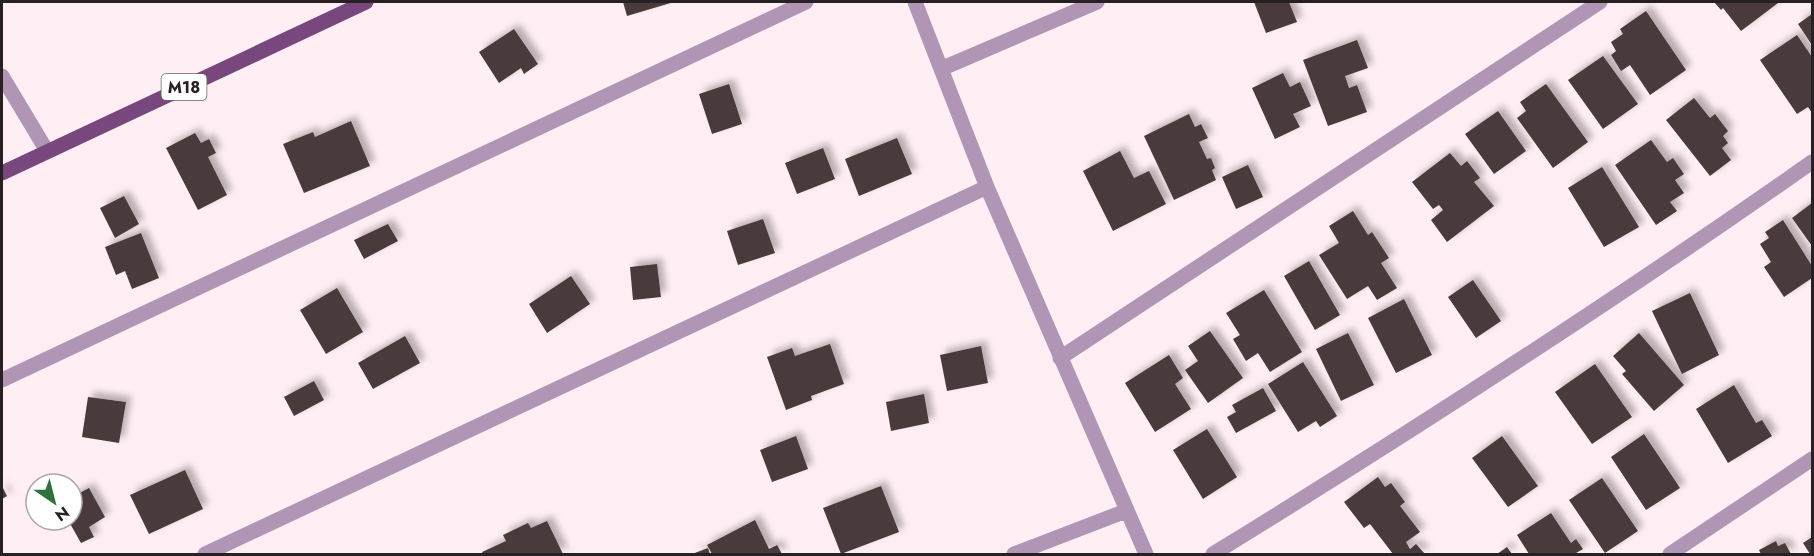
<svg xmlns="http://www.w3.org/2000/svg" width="1814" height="556" font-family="Jost,sans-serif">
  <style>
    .building { fill: #4a3b3a; filter: url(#shadow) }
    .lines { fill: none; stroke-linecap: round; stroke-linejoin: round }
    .street { stroke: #b195b4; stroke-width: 15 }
    .primary { stroke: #77477d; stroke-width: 15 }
    .labels { text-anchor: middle; stroke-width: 6; stroke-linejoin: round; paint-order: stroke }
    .shield { fill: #fff; stroke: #686465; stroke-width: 1.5 }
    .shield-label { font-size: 16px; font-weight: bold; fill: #272123 }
  </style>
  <defs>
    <filter id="shadow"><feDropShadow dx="5.5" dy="-5.5" stdDeviation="3" flood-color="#0004"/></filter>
  </defs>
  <rect width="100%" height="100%" fill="#ffeef4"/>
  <!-- building -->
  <path class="building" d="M623,2H674L627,16Z
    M1254,2H1289L1297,22L1266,33Z
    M1714,2H1777L1778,3L1741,31L1723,8L1721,10Z
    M1646,11L1686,70L1650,95L1630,65L1621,71L1611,55L1616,51L1611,42L1623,34L1620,29Z
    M1812,14V45L1798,24Z
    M514,29L538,64L524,74L521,68L499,83L479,52Z
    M1797,35L1812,57V113L1808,107L1797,114L1760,60Z
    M1357,40L1368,68L1345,76L1349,88L1357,85L1367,112L1328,126L1303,60Z
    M1603,56L1638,104L1603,129L1568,80Z
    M1283,73L1290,87L1300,82L1311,106L1293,114L1300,127L1275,139L1252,88Z
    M729,84L742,124L712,134L699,94Z
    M1546,84L1588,142L1553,168L1517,118L1526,111L1520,102Z
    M1694,98L1710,118L1715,114L1728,131L1723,136L1728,143L1722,148L1731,160L1710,176L1666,120Z
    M1498,111L1526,151L1494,174L1465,134Z
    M1189,114L1195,127L1201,124L1208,138L1199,142L1207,159L1211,158L1215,168L1212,170L1216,180L1174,200L1144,136Z
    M351,121L370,166L304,193L283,144L313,132L315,137Z
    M195,133L201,143L209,139L216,153L208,157L227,195L198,210L166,148Z
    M897,138L912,174L859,196L845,159Z
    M1651,140L1667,162L1673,158L1684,174L1675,180L1684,193L1670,202L1677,211L1656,225L1615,165Z
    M823,148L835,179L797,194L785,163Z
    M1120,151L1134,178L1149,171L1166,204L1113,231L1083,171Z
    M1450,153L1461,166L1467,161L1480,178L1474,182L1494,206L1447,242L1431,220L1443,210L1439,205L1433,209L1412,182Z
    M1248,165L1263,197L1236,209L1222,177Z
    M1602,167L1639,227L1604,247L1568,188Z
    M124,196L139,224L115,238L100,208Z
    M1812,203V246L1792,218Z
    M1353,211L1368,235L1372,232L1389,258L1381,263L1397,288L1377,300L1368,286L1347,299L1319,255L1339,243L1329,226Z
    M763,219L775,253L738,265L727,231Z
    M1783,220L1812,266V278L1784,297L1764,267L1771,262L1760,244L1769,238L1765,232Z
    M388,224L398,241L364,259L354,240Z
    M141,233L159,278L132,289L125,271L116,275L105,247Z
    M1309,261L1340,315L1315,330L1284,276Z
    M657,264L661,297L633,300L630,267Z
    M571,276L590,304L547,333L529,304Z
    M1473,280L1501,321L1476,338L1448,297Z
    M337,288L363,332L326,354L300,310Z
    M1264,290L1302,352L1270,372L1258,353L1246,361L1233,339L1240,335L1226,313Z
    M1690,293L1719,355L1682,374L1652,311Z
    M1404,299L1432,355L1396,373L1368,318Z
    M1210,331L1243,378L1208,403L1185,370L1198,361L1188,346Z
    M1348,333L1374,385L1341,401L1316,349Z
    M1639,333L1684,385L1654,411L1622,374L1626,371L1613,356Z
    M405,336L420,363L373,389L358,363Z
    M830,344L844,384L811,396L812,400L786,410L767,357L792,348L795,356Z
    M981,346L988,383L947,391L940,355Z
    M1169,355L1183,378L1175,384L1191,409L1155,432L1125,383Z
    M1303,362L1337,416L1320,427L1316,421L1298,432L1268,384Z
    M1595,364L1632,417L1592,444L1555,392Z
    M314,381L324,400L294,416L284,397Z
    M1734,385L1756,423L1762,420L1772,436L1728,463L1696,409Z
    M1263,388L1276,411L1236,433L1227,417L1236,412L1232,405Z
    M924,394L929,423L891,431L886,402Z
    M88,397L126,402L119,443L82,437Z
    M1207,429L1237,477L1203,499L1173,450Z
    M1644,434L1680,488L1646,510L1611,457Z
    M796,436L808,469L772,482L760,450Z
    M1502,436L1538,486L1508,507L1472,458Z
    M185,470L203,509L149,534L130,495Z
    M1378,477L1385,487L1391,483L1405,502L1400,506L1420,532L1406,542L1410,549L1416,544L1425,554H1393L1370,524L1364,528L1344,502Z
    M1602,478L1638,531L1605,553L1569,500Z
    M2,486L7,496L2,499Z
    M881,486L899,532L841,554L823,508Z
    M89,488L105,517L89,527L94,537L81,543L68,520H72V497Z
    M1551,513L1571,543L1576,539L1583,549L1576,553L1578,554H1529L1517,535Z
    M755,520L769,549L777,545L782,554H712L707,545Z
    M547,521L563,554H483L482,552L506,541L503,535L528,523L531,528Z
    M1812,537V554H1810L1803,543Z
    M1776,541L1778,546L1785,543L1791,554H1761L1759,550Z
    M1507,547L1512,554H1497Z
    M708,548L710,554H692Z"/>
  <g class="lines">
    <!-- street -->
    <path class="street" d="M915,2L987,187L1146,554
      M943,68L1097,2
      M2,76L47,151
      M1060,358L1600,2
      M2,380L806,2
      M205,554L987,187
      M1014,554L1126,511
      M1213,554C1416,429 1617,299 1812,162
      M1670,554L1812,459"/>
    <!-- primary -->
    <path class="primary" d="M2,173L366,2"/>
  </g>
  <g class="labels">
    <!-- shield labels -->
    <rect class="shield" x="161.5" y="74" width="45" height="26" rx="4.5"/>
    <g class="shield-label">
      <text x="184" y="93">M18</text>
    </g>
  </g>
  <!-- border -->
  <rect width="1814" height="556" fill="none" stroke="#272123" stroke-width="6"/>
  <!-- north arrow -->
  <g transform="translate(54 502) rotate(145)"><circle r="28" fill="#ffffff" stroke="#a9a6a7" stroke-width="1.5"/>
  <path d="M0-4.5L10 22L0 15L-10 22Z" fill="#2e713c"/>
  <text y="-9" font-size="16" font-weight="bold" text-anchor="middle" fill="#272123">N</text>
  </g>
</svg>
